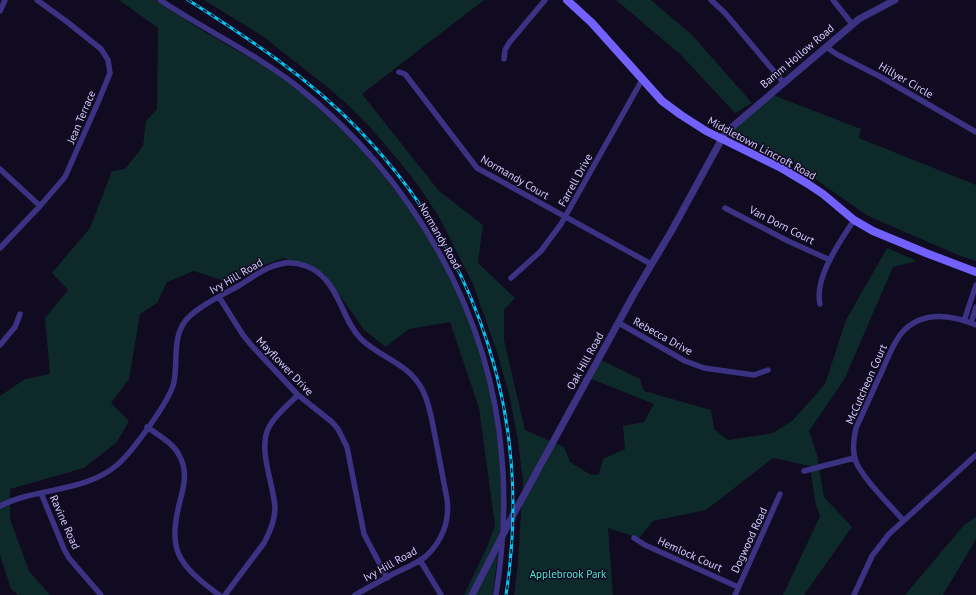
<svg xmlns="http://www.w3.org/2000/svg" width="976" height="595" font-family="'PT Sans',sans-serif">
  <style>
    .green { fill: #0d292a }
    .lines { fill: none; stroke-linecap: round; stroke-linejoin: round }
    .minor { stroke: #3c3283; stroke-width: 5.5 }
    .tertiary { stroke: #3c3283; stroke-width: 7 }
    .secondary { stroke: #7361ff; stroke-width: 8 }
    .rail-casing { stroke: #00c7f5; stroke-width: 3 }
    .rail { stroke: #100b20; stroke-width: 1.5; stroke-dasharray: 4.5; stroke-linecap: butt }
    .labels { text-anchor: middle; stroke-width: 3; stroke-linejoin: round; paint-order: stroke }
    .street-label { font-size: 11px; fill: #d4caff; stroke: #100b20 }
    .park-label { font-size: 11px; fill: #4de8cf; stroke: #100b20 }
  </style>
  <rect width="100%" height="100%" fill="#100b20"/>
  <!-- green -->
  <path class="green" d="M119,0H155L203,31L268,68L303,94L356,142L410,209L439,255L461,301L476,339L492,397L500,458L503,503L493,595H464L486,549L495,526L479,408L450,322L409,329L386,347L364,330L324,273L283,258L224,281L194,271L167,282L157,303L140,314L129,379L111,403L129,421L117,442L84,468L10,489V519L29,571L50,595H18L11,589L0,555V396L25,379L50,374L45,318L68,290L52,273L90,228L112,171L125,169L143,146L146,121L157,109L158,28Z
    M204,0H484L362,94L439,191L483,225L478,263L515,298L504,310V340L525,430L564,447L570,462L591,475L599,474L603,459L625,449L623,426L644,422L654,404L589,378L599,359L640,379L644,391L711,410L714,429L728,440L773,433L793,420L825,384L846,320L887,248L917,261L893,267L844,380L809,431L817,455L824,497L852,527L804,595H783L820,516L815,501L810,466L773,458L706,510L653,521L639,538L608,528L613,595H514L518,563L523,481L518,441L510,398L498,355L473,284L439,217L418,185L398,160L369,126L348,105L326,86L261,35Z
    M616,0H651L692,35L752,103L735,113L680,54Z
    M773,95L861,129L859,138L976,185V261L958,255L868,216L791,162L729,129Z
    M976,517V539L943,595H905L964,525Z"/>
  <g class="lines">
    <!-- minor -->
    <path class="minor" d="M160,0C205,30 255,53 298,87C412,178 491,311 502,459C506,504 503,550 496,595
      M711,0L725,13L783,82
      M833,0L852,24
      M0,11L5,0
      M826,47L838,55L879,76L976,132
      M504,59L505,50L509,43L545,0
      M399,72L405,74L477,168L651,264
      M0,169L40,206
      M725,208L788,241L830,260
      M0,248L40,206L65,177L99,100L110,73L108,60L101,49L66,21L37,0
      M511,278L541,251L561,224L642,80
      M219,297L243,335L252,346L298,395L332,422L338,429L347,447L364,534L387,578
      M820,304C814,277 840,242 854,220
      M964,321L976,285
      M619,323L685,361L704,368L754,375L768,370
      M971,323L976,307
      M0,345L15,327L20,314
      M147,427C158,435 173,443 179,455C187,469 185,482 181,497C167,550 176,563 219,595
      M804,471L854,458
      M41,493L64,549L69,558L101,595
      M0,506C37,487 84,493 117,465C132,452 170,401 174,382C178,362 172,337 186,320C197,307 224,294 240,285C250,279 260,271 271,267C275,265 280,264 285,263C299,262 314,267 324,278C341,295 344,322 361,339C382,359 409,363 423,391C430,405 432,421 435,436C439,457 443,478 447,499C450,521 442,542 425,557C416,564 403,569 393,574C380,581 368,588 355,595
      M903,520C891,506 860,476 855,459C852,449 854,437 856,428C865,409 873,390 882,371C887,360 892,346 900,335C920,310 949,314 976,325
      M634,538L645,545L738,587
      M420,560L441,595
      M225,595L264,543C270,532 275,520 275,508C274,484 257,449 269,427C275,415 288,405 298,395
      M735,595L780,494
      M854,595L872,556L889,534L976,455"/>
    <!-- tertiary -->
    <path class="tertiary" d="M472,595L513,515L634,294L672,230L725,133L859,19L895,0"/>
    <!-- secondary -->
    <path class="secondary" d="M567,0L592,23L662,101L681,115L706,131L783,169L808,184L823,194L854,220L873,231L926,253L976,272"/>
    <!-- rail casing -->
    <g class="rail-casing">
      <path id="rail" d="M188,0C248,38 308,77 358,129C480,255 533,421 506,595"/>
    </g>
    <!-- rail -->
    <use href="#rail" class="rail"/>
  </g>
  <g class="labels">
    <!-- street labels -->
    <g class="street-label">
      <text transform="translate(797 56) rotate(-40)" y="4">Bamm Hollow Road</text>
      <text transform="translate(906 80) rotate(30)" y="4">Hillyer Circle</text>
      <text transform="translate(81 117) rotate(-67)" y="4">Jean Terrace</text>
      <text transform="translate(762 148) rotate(28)" y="4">Middletown Lincroft Road</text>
      <text transform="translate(515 177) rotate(30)" y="4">Normandy Court</text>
      <text transform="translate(575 180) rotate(-61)" y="4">Farrell Drive</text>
      <text transform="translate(782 225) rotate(27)" y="4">Van Dorn Court</text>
      <text transform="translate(440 236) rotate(60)" y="4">Normandy Road</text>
      <text transform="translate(236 276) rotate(-30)" y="4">Ivy Hill Road</text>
      <text transform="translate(663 336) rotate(29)" y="4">Rebecca Drive</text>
      <text transform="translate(585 361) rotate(-61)" y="4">Oak Hill Road</text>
      <text transform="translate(285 366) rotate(46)" y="4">Mayflower Drive</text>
      <text transform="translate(866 384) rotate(-66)" y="4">McCutcheon Court</text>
      <text transform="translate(65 522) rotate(66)" y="4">Ravine Road</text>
      <text transform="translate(749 540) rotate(-65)" y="4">Dogwood Road</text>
      <text transform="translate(690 554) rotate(24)" y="4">Hemlock Court</text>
      <text transform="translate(390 564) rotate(-29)" y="4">Ivy Hill Road</text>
    </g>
    <!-- park labels -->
    <g class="park-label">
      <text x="568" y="578">Applebrook Park</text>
    </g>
  </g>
</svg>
